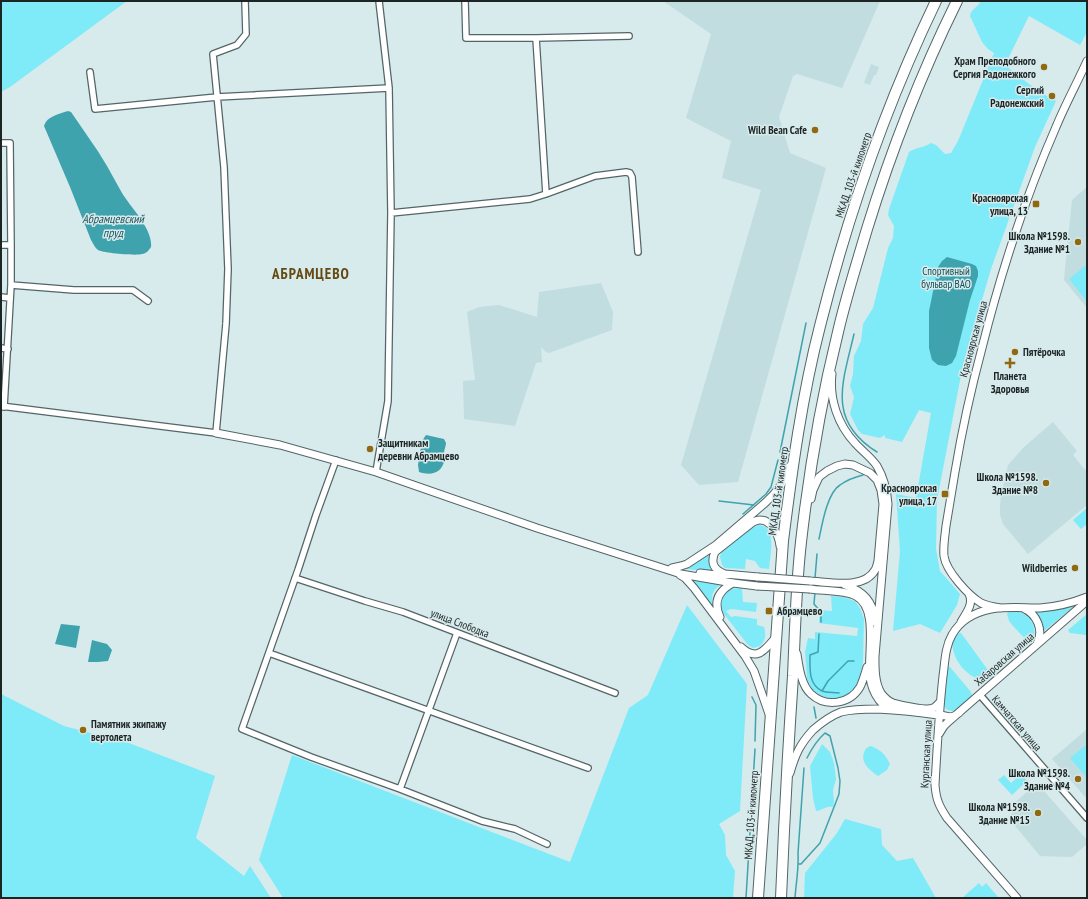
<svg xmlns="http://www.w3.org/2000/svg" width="1088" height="899" font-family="'PT Sans Narrow',sans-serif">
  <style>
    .built { fill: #c1dde0 }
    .green { fill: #7febf8 }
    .water { fill: #3fa3ae }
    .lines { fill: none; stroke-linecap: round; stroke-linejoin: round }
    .stream { stroke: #3fa3ae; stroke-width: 1.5 }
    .street-casing { stroke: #546567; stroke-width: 8 }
    .secondary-casing { stroke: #546567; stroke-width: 9 }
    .highway-casing { stroke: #546567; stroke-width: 12 }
    .street { stroke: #fff; stroke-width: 5.5 }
    .secondary { stroke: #fff; stroke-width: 7 }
    .highway { stroke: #fff; stroke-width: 10 }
    .secondary-bridge-casing { stroke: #546567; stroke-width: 9; stroke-linecap: butt }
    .secondary-bridge { stroke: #fff; stroke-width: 7 }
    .poi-dot { fill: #91680f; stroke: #d7eaec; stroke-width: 1.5 }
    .labels { text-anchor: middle; stroke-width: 3; stroke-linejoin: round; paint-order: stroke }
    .poi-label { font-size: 11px; font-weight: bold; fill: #1d2424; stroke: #d7eaec; text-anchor: end }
    .street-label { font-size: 11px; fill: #1d2424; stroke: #d7eaec }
    .park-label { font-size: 11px; fill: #134d54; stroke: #d7eaec }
    .water-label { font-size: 12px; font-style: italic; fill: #225960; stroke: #d7eaec }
    .district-label { font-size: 15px; font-weight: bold; letter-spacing: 1px; fill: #654910; stroke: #d7eaec }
  </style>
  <rect width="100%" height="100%" fill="#d7eaec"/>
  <!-- built -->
  <path class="built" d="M663,1H880L842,88L797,74L793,76L779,117L790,153L826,168L738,482L699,485L681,465L761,190L722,178L731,141L686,118L711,34Z
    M871,64L879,67L876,75H874L870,85L864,83Z
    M1087,187V308L1064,280L1072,200Z
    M601,283L613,312L612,330L549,353L546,352L541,347L542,362L536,363L515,426L464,419L463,381L475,380L467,312L479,307L499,305L537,317L539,292Z
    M1053,422L1077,451L1073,455L1085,470L1087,468V505L1028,554L1003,524L1000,515V507L1001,496L1008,465L1024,447Z
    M1087,729V799L1052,759Z
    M1037,783L1087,840V844L1072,857L1040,856L1011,821L1013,804Z"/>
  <!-- green -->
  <path class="green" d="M1,1H127L10,87L1,92Z
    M981,1H1087V32L1080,45L1029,16L1005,65L1038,91L1056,101L1035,147L991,269L963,365L937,500L936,549L940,571L960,594L957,605L940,633L920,624L893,631L900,551L896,494L916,498L931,413L919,410L902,442L885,438V435L880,438L862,434L858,430L850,414L854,397L850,386L853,374L854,356L861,341L863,324L873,308L888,248L893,238L894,226L888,215L889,209L909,152C916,147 924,148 931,143L936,145L945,154L951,153L958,141L994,53L988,49L982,42L970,16C971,9 978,7 981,1Z
    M1086,265L1087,266V302L1069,279Z
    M1087,508V524L1081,529L1073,520Z
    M760,525C762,526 764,526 766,528C775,535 770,558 769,569L760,568L755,561L746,559L745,569L725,568L722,565L720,557L722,550L753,527Z
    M710,552C708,560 709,565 713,572L686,569L703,558Z
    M688,578L722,584C710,591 712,596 713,609Z
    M742,588L743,602L757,603L756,612L731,609L726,611L731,617L735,616L757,619V625L764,627C766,635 766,640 760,646L753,648L748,645L721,610L720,602L723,593L728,589Z
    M831,596L843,597L855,601L860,608L864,619L863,662L860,677L855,687L850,693L842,698L831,699L820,695L812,689L807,679L806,663L805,652L808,638L815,639V632L857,636L858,628L819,623L820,610L832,611Z
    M687,605L747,684L740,811L719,824L725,835L726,855L735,871L733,898H283L259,860L292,755L570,862L629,708L648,695Z
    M1072,606L1073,607L1044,631L1043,630L1042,622L1037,614V612L1059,609Z
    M1009,611C1014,611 1018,611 1022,613C1034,618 1038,633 1031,643H1029L1013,626L1009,621L1007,614Z
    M1087,614L1086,635L1070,633L1068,630Z
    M959,633H961L993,677C971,691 939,646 959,633Z
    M948,667H950L971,692L972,696L954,711C948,711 945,709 944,704Z
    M1,694L64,726L129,743L215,776L196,838L244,876L250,866L271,898H1Z
    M822,744L830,752L834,763L836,779L833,790L834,802L833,807C824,806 823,811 816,811L813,798L810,766Z
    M1087,744V778L1070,758Z
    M871,746C882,751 885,754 890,764L887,770L878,776C871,771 860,763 864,753C865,749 867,747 871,746Z
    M1021,774L1027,781L1012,795L998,780L1004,775L1011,783Z
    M845,819L881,829L882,845L897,861L913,858L936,898H804L805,873L837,833Z
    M979,883L982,887L986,883L999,898H962Z"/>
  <!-- water -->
  <path class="water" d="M68,111L71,112C83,130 96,147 107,166C112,175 117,184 122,193C131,208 153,229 151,247C149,250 146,254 142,254C136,256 103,253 98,250C95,248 93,243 91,240L70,187L44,126C47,116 59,114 68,111Z
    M947,257L972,264L976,266L978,271V276L970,300L956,356L952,363L946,366L938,365L932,360L929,348V311L938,267L942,261Z
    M426,435L444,439L446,443C446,446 444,450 444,453C444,455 445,457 445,459C442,473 432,476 419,472L418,465L422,441Z
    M61,624L80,626L76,648L55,644Z
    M92,640L107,644L112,650L108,661L98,662H88Z"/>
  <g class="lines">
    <!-- stream -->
    <path class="stream" d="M854,334C843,382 826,420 877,452
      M780,452L806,323
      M719,501L754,505
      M743,514L766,494L771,487L778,460
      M819,539C822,525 827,493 840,485C847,480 855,477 863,475
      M815,578L817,554
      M815,592L814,604L821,612V622
      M819,634L818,652L810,655C810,668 808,684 822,691C827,693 834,692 839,693
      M822,691L828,681L848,661H854
      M752,697L756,705L755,741
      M814,707L816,718
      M799,864H801L820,843L836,802L839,794L840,781L838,768L830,736L825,733C817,740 812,748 807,758
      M746,898L755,749
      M795,898C796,883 799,868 798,853L804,768"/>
    <!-- street casing -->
    <g class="street-casing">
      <path id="street" d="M465,1L466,38H536L629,36
        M536,38L546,194
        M90,72L95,109L217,97L389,88
        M1,143H10L11,245V285L4,407
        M391,213L530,199L546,194L595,176L626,172L630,173L632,177L638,252
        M1,245H11
        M11,285L74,290H133L148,301
        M1,297L10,298
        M1,348L8,349
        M1,406L216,433L226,324L228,269L224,167L213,54L237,45L246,34L245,1
        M336,460L316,515L298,570L242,729L311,757L400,789L482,821L515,829L547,844
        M376,472L388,401L391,213L389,88L379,1
        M295,578L365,601L403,612L615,693
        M269,653L588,768
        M980,695L1087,818
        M400,789L457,633"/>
    </g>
    <!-- secondary casing -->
    <g class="secondary-casing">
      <path id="secondary" d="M832,374C829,399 838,425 855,443C862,451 871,457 877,466C884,478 887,490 888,504L875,656
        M216,433L280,445L376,472L537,528L681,574L733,583L757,586
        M672,568L681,566L687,564L716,545L765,503L774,494L781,485L790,466
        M700,573L716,575H725
        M680,575L685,578L694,588L745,656L754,671L769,714
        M758,577L725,574C714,570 710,563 715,552L753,522C755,521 757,520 760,520C772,520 779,536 780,546
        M810,581C829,582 864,590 875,570C877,567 877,564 878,561L883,504L881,490L877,480L870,473L853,465L845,464L837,466L827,471L819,477L813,490L811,499
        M845,585C864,591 873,602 876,622
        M810,589C823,591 844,590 856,596C879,608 867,655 870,677C871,686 874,693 879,700C882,704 886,707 891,709
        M1001,608C994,607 987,606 981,603C968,595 946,571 944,556C943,546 945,536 946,526C949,508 952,490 955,472C962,430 971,389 982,348C1001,272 1025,198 1056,127C1065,105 1077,83 1087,61
        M1023,608C1037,614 1044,630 1037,644
        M720,617C713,602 718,591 733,583
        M961,622C966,613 974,604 969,594
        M741,647C757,662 765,650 776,637
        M875,652C875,665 874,681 881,693C884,697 888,701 893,703C900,705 927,711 933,708C936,707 938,704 940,702
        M797,654C799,667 801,685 811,694C826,708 850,704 860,687C863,681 865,674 867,667
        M939,734L944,726L948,722L1087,601
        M790,773C795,755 800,744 813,730C821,723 830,716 841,712C853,709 865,709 877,709C897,710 918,712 938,715C942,715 946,716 950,717L954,716L959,713
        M1017,898L947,818C939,806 936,799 935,785C937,748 939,712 943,676C945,662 945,647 952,635C960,620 976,612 991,609C1007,606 1024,608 1040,608C1056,607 1072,603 1087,597"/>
    </g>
    <!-- highway casing -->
    <g class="highway-casing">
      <path id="highway" d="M758,898L783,541C792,469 802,396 820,326C848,214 886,105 936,1
        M781,898C784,824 788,750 793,676C795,631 796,586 801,542C809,472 821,401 838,332C846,297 857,263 867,229C891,151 921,74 957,1"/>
    </g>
    <!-- street -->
    <use href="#street" class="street"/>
    <!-- secondary -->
    <use href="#secondary" class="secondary"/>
    <!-- highway -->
    <use href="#highway" class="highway"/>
    <!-- secondary-bridge casing -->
    <g class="secondary-bridge-casing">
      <path id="secondary-bridge" d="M758,577L810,581
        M757,586L810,589"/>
    </g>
    <!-- secondary-bridge -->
    <use href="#secondary-bridge" class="secondary-bridge"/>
  </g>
  <!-- markers -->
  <g class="poi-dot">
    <circle cx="1044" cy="67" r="4"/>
    <circle cx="1052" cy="96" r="4"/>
    <circle cx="815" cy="130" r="4"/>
    <rect x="1032" y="200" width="8" height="8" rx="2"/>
    <circle cx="1078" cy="242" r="4"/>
    <circle cx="1015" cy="352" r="4"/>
    <path d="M1008 357h4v4h4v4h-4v4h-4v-4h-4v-4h4z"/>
    <circle cx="370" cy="449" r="4"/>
    <circle cx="1046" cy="483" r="4"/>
    <rect x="941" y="490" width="8" height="8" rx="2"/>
    <circle cx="1075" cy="568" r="4"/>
    <rect x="765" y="607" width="8" height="8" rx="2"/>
    <circle cx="83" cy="730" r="4"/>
    <circle cx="1078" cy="779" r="4"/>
    <circle cx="1038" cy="813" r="4"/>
  </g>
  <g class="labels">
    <!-- poi labels -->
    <g class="poi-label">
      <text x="1036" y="65">Храм Преподобного<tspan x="1036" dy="13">Сергия Радонежкого</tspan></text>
      <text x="1044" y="94">Сергий<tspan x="1044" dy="13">Радонежский</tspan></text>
      <text x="807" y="134">Wild Bean Cafe</text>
      <text x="1028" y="202">Красноярская<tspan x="1028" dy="13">улица, 13</tspan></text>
      <text x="1070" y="240">Школа №1598.<tspan x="1070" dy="13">Здание №1</tspan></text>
      <text x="1023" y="356" text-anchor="start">Пятёрочка</text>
      <text x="1010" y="380" text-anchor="middle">Планета<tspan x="1010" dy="13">Здоровья</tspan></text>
      <text x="378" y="447" text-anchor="start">Защитникам<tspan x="378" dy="13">деревни Абрамцево</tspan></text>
      <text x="1038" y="481">Школа №1598.<tspan x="1038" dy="13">Здание №8</tspan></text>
      <text x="937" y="492">Красноярская<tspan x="937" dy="13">улица, 17</tspan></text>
      <text x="1067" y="572">Wildberries</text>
      <text x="777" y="615" text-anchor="start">Абрамцево</text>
      <text x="91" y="728" text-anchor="start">Памятник экипажу<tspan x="91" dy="13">вертолета</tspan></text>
      <text x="1070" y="777">Школа №1598.<tspan x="1070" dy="13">Здание №4</tspan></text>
      <text x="1030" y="811">Школа №1598.<tspan x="1030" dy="13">Здание №15</tspan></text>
    </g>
    <!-- street labels -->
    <g class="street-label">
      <text transform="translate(853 175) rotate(-71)" y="4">МКАД, 103-й километр</text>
      <text transform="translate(973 339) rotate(-75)" y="4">Красноярская улица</text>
      <text transform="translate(778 491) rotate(-82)" y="4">МКАД, 103-й километр</text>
      <text transform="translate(460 623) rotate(21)" y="4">улица Слободка</text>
      <text transform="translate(1004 659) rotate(-41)" y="4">Хабаровская улица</text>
      <text transform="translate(1017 723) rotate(49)" y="4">Камчатская улица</text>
      <text transform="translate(926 754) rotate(-87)" y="4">Курганская улица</text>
      <text transform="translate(751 815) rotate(-86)" y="4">МКАД, 103-й километр</text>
    </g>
    <!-- park labels -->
    <g class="park-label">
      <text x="946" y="275">Спортивный<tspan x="946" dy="13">бульвар ВАО</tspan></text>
    </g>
    <!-- water labels -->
    <g class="water-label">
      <text x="113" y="223">Абрамцевский<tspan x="113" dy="14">пруд</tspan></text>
    </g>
    <!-- district labels -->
    <g class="district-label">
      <text x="311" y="279">АБРАМЦЕВО</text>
    </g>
  </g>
  <!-- border -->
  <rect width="1088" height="899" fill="none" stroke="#1d2424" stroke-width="4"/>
</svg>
